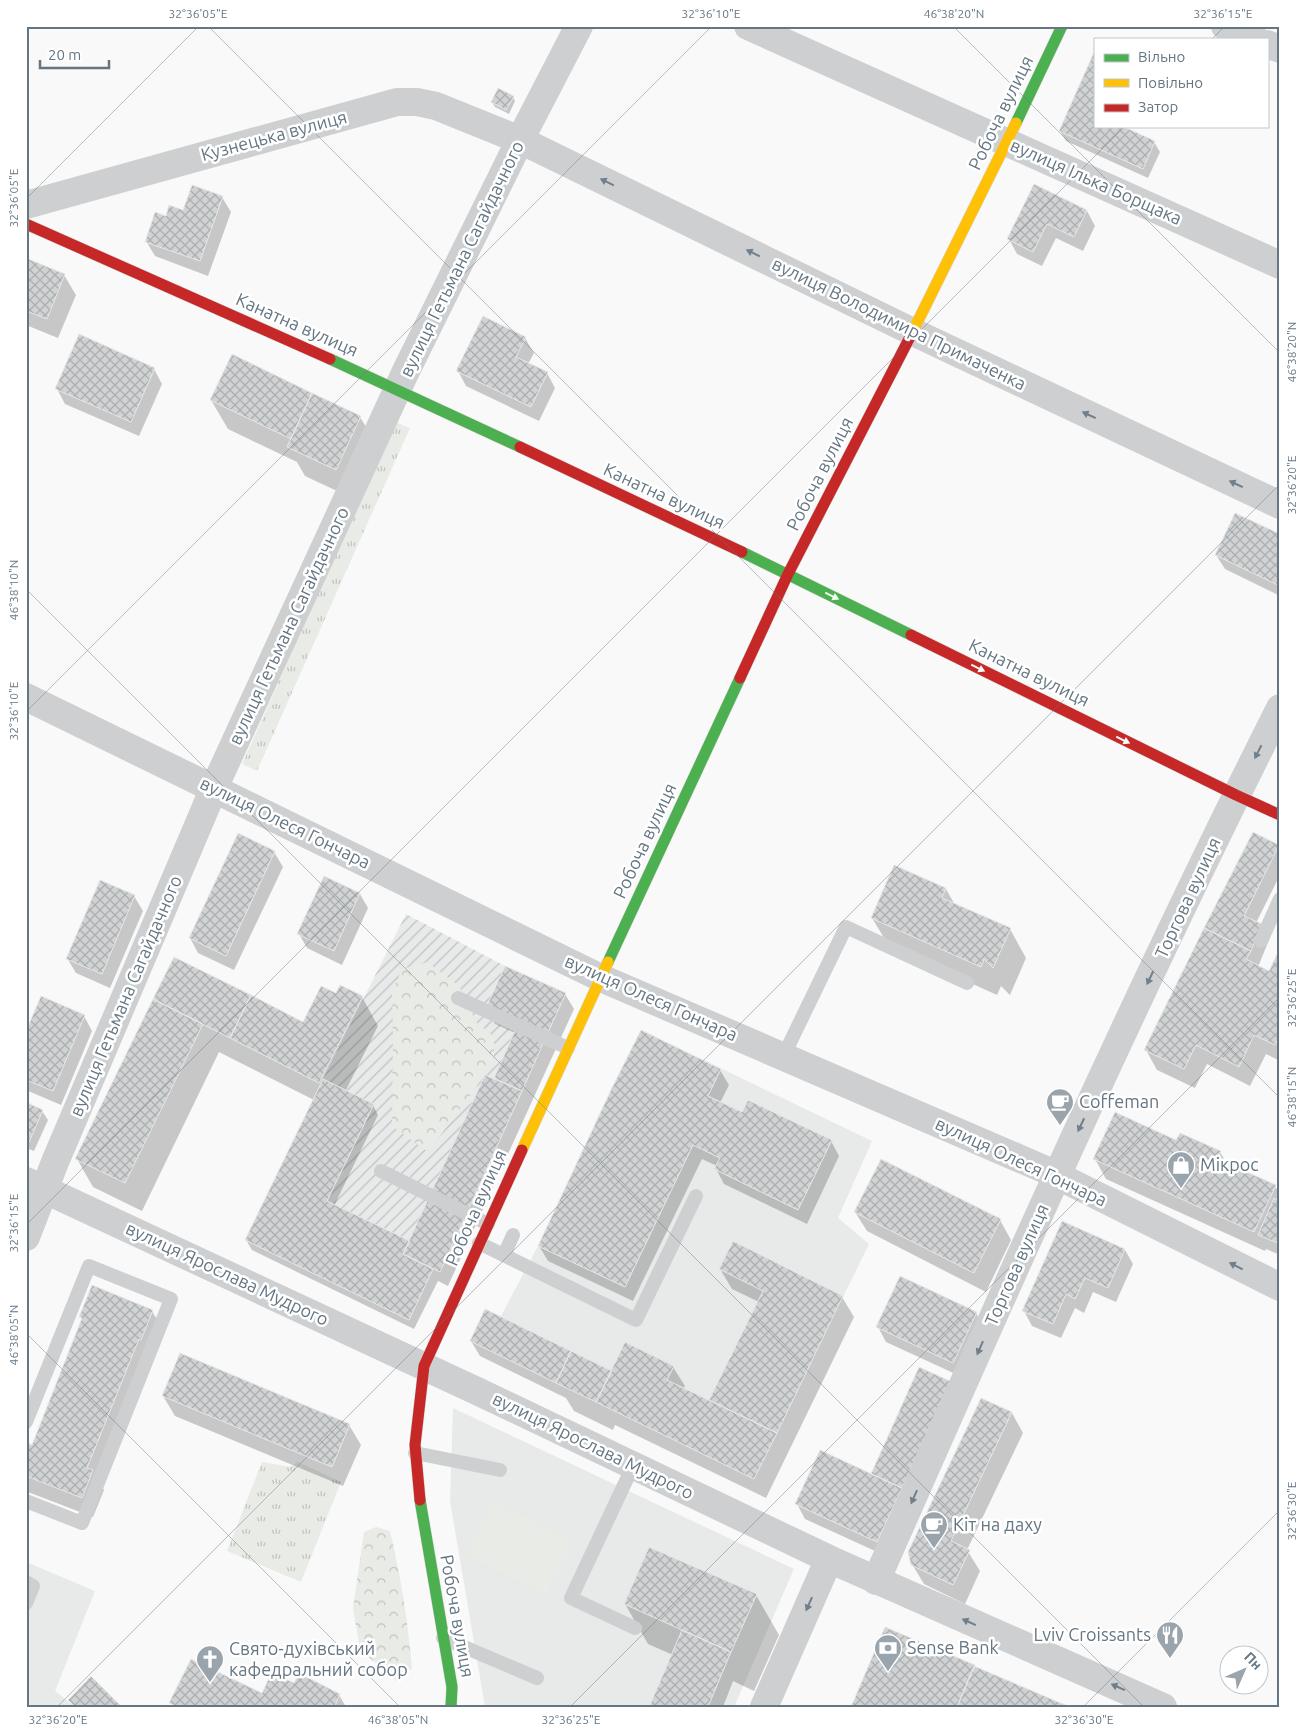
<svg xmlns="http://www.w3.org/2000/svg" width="1306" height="1733" font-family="Ubuntu,sans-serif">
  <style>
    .built { fill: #e8e9e9 }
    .industrial { fill: url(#industrial-furrows) }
    .grass { fill: url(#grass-tufts) }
    .forest { fill: url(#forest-crowns) }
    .pitch { fill: #e8ebe6 }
    .shadow { fill: #0003 }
    .building { fill: url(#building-cross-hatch); stroke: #e8e8e8 }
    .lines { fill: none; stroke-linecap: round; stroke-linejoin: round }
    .fast-casing { stroke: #d5d6d7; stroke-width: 12 }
    .slow-casing { stroke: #d5d6d7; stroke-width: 12 }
    .jam-casing { stroke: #d5d6d7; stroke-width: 12 }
    .lane { stroke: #cecfd0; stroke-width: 14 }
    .street { stroke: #cecfd0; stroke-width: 28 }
    .fast { stroke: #4caf50; stroke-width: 11 }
    .slow { stroke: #ffc107; stroke-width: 11 }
    .jam { stroke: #c62828; stroke-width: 11 }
    .oneway { fill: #707f8b }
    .oneway2 { fill: #f6fbf6 }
    .ticks { fill: none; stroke: #657683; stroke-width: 1; stroke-opacity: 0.45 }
    .labels { text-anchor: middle; stroke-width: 5; stroke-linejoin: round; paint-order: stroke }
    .street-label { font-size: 18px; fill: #657683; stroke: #fff }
    .poi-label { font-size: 18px; fill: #657683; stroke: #fff; text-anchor: start }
    .neatline { fill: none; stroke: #657683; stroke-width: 2 }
    .ticks-label { font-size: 12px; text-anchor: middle; fill: #657683 }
  </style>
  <defs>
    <pattern id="industrial-furrows" width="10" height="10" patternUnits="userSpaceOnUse" patternTransform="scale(1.25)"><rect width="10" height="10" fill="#e8e9e9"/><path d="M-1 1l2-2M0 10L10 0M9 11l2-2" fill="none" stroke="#c0c1c2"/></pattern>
    <pattern id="grass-tufts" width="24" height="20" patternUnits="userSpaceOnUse" patternTransform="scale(1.25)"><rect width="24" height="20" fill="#e8ebe6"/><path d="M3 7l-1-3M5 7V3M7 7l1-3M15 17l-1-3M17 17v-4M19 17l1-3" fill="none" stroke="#c0c3c0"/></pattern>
    <pattern id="forest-crowns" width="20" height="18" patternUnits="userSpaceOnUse" patternTransform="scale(1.25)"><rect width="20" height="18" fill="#e8ebe6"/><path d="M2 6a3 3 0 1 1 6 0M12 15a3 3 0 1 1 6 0" fill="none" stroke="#c0c3c0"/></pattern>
    <pattern id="building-cross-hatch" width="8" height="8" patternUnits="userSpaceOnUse" patternTransform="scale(1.25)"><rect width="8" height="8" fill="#d0d2d3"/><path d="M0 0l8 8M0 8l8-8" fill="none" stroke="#acafb1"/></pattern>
  </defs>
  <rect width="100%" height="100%" fill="#f9f9f9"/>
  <!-- built -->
  <path class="built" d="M641,1030L872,1141L838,1218L869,1244L754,1479L470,1341L485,1309L501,1316L538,1246L611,1090Z
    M453,1408L794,1569L734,1707H485L450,1501Z
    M26,1562L95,1591L55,1691L75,1707H26Z"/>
  <!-- industrial -->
  <path class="industrial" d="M406,914L505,966L566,993L440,1272L403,1254L409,1241L327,1201L373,1104L323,1079Z"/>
  <!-- grass -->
  <path class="grass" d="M395,422L410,428L257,771L242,764Z
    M262,1462L290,1467L298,1462L341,1482L301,1582L227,1551Z"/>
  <!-- forest -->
  <path class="forest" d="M427,962L459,986L476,1022L494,1037V1057L477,1086L428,1152L392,1126L393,1038L392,992L402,969Z
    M376,1527L390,1531C401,1577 408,1622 412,1668L397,1681L360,1650L353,1608L364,1532Z"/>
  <!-- pitch -->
  <path class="pitch" d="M493,1501L573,1542L546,1595L466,1554Z"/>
  <!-- shadow -->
  <path class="shadow" d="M513,97L515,101L509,114L495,107L492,102Z
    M1095,126L1154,142L1160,152L1148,178L1066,141L1060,131Z
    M1035,186L1087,211L1095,226L1083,251L1056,238L1042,266L1017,254L1009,239Z
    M222,197L231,212L208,276L155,256L146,241L167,217Z
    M26,260L64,275L76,295L58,338L26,325Z
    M525,338L534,353L528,364L547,373L555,388L539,421L466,386L458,371Z
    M154,369L162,384L139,436L65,404L57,389Z
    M211,400L360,417L377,445L352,498L305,476L297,462L228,429Z
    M1280,535V596L1225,569L1216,555Z
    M1278,846L1280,848V875L1256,923L1261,925L1269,940L1258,967L1269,972L1280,951V1061L1266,1054L1250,1086L1207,1064L1195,1088L1157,1070L1146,1050Z
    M274,852L283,867L234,970L198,953L190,938Z
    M946,889L955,905L1010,929L1026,958L1010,995L1001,986L997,995L889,946L872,918Z
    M360,894L368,908L342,965L307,948L299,934Z
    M134,896L143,911L110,988L76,973L67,958Z
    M175,958L304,1023L336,995L362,997L378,1026L345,1092L373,1105L378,1115L334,1206L410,1242L495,1080L515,1033L495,1024L487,1010L565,994L574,1009L448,1286L438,1281L414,1329L252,1250L246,1240L314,1100L219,1052L142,1211L93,1187L77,1159Z
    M84,1016L92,1031L61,1105L26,1090V1034Z
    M720,1070L729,1085L720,1103L742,1114L831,1141L839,1156L807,1224L724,1184L716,1169L717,1166L702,1159L633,1301L548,1261L539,1246Z
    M26,1104L42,1111L48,1120L34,1151L26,1148Z
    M1177,1142L1220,1152L1228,1165L1275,1186L1280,1195V1255L1266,1249L1265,1251L1106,1179L1095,1159Z
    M855,1212L1000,1220L1011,1240L986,1292L867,1231Z
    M1125,1250L1133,1264L1116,1302L1093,1292L1084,1313L1075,1308L1061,1338L1032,1326L1024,1311Z
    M720,1269L842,1297L854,1317L766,1498L615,1425L613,1430L574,1411L566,1398L480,1356L471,1341L612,1372L673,1367L685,1386L683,1389L710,1402L759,1302L732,1289Z
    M152,1311L163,1330L100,1484L104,1490L93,1517L28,1492L26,1488V1449L33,1446L83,1321L80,1317Z
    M976,1313L984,1328L962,1377L886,1342L878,1327Z
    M949,1382L886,1556L805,1519L797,1504L872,1476Z
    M163,1396L349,1425L361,1445L343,1486L175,1416Z
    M982,1399L1012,1413L1023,1433L967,1550L980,1571L965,1604L924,1584L912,1564Z
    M756,1595L779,1635L754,1691L733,1681L723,1707H651L673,1655L648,1644L625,1604Z
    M294,1685L339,1695L346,1707H173L171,1702L262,1695Z"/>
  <!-- building -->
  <path class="building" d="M1095,50V126H1122L1155,141L1143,169L1059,131Z
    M498,88L514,96L506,110L491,102Z
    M1034,184L1087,210L1074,237L1047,224L1033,252L1007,239Z
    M192,185L223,196L200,261L145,242L155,212L166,216L169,205L183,210Z
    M26,258L65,274L47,319L26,311Z
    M483,316L526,337L516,357L548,372L531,407L456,371Z
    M79,334L155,368L131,422L55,389Z
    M232,354L312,393L291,439L210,400Z
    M312,393L361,416L336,470L287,447Z
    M1235,513L1280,534V586L1215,555Z
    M1253,832L1279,845L1244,916L1262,924L1251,951L1204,928Z
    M238,833L275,851L226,956L189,938Z
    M894,865L946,888L942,898L1011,928L993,968L984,959L981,967L871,918Z
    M324,876L360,893L334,951L297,934Z
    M100,880L135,895L102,974L66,959Z
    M1204,928L1251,951L1246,959L1269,971L1280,948V1036L1275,1045L1254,1035L1239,1067L1196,1045L1184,1069L1144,1050Z
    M174,957L251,995L230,1038L153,999Z
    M505,966L566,993L546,1037L485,1010Z
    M340,985L363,996L319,1083L230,1038L251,995L303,1022L321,986L336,993Z
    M41,996L85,1015L53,1091L26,1080V1031Z
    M153,999L203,1024L125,1183L75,1159Z
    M518,1024L546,1037L522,1091L494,1078Z
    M641,1030L721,1069L708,1096L742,1112L748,1100L832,1140L798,1210L714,1169L720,1158L693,1145L625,1287L538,1246L611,1090Z
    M485,1075L522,1091L440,1272L403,1254Z
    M323,1079L374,1104L327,1201L410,1241L403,1254L433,1269L409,1320L245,1240Z
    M26,1102L43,1110L29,1142L26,1141Z
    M1115,1112L1176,1140L1180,1133L1221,1151L1218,1159L1276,1185L1254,1232L1093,1159Z
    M881,1159L1001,1219L974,1273L854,1212Z
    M1274,1198L1280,1201V1244L1258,1235Z
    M1062,1221L1125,1249L1108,1288L1085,1278L1075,1299L1066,1294L1053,1324L1022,1311Z
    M733,1241L843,1296L777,1433L709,1400L763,1291L719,1269Z
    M900,1276L977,1312L953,1363L876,1327Z
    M92,1285L153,1310L141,1340L139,1339L87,1468L93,1470L82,1498L26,1476V1446L27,1443L32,1445L82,1318L79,1317Z
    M485,1309L571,1351L556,1383L470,1341Z
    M625,1342L674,1366L667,1380L777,1433L754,1479L596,1402Z
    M571,1351L612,1371L596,1402L556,1383Z
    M180,1353L350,1424L332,1467L162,1396Z
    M919,1367L950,1381L902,1488L871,1474Z
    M981,1398L1012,1412L951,1541L970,1550L953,1585L911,1565L908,1552Z
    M820,1450L902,1488L877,1542L795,1504Z
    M649,1547L757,1594L731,1652L624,1604Z
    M885,1627L975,1665L957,1707H851Z
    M682,1630L731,1652L708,1707H649Z
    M191,1659L262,1693L272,1672L294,1683L299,1673L340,1694L335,1706L337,1707H178L169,1703Z
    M974,1666L1070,1707H957Z
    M91,1676L122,1707H75L68,1700Z"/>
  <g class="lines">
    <!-- fast casing -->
    <g class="fast-casing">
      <path id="fast" d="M1016,123L1062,26
        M330,359L520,447
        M742,552L911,635
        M608,962L740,678
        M420,1500L452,1687L451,1707"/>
    </g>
    <!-- slow casing -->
    <g class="slow-casing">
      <path id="slow" d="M910,337L1016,123
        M522,1150L608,962"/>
    </g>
    <!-- jam casing -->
    <g class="jam-casing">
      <path id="jam" d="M26,224L330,359
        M520,447L742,552
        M911,635L1236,795L1280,815
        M740,678L788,574L910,337
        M420,1500L415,1445L424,1366L522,1150"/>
    </g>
    <!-- lane -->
    <path class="lane" d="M1261,941L1280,899
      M458,998L568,1048
      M783,1057L846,927L967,983
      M381,1171L488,1224
      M479,1243L636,1320L696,1196
      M504,1255L513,1235
      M26,1422L89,1266L171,1299L82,1523L26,1501
      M415,1453L500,1470
      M633,1466L571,1598L635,1628
      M26,1582L33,1586L26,1603
      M443,1638L537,1678"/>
    <!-- street -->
    <path class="street" d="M748,26L1280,265
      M1225,26L1255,39
      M1267,44L1280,49
      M26,205L397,102H417L436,106L520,140L913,332L1280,505
      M26,697L601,978L1046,1170L1280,1287
      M26,1181L479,1392L829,1559L1163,1707
      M26,1237L55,1162L214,788L405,373L520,140L579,26
      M876,1581C1005,1288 1136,994 1280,708
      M764,1707L829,1559"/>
    <!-- fast -->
    <use href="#fast" class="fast"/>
    <!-- slow -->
    <use href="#slow" class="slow"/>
    <!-- jam -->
    <use href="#jam" class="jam"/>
  </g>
  <!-- one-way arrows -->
  <defs><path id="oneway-solid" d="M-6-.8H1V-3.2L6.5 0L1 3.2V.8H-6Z" transform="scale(1.25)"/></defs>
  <g class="oneway">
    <use href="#oneway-solid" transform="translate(607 182) rotate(-154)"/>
    <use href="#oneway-solid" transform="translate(753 253) rotate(-154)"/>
    <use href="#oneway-solid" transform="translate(1089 415) rotate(-155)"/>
    <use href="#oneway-solid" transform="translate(1236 484) rotate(-155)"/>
    <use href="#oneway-solid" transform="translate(1258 752) rotate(117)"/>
    <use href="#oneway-solid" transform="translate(1150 978) rotate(115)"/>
    <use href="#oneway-solid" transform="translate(1081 1125) rotate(115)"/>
    <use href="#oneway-solid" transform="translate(1236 1266) rotate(-153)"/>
    <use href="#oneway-solid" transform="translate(980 1348) rotate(114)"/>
    <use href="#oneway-solid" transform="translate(914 1497) rotate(114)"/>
    <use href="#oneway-solid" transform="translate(809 1604) rotate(114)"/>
    <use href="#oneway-solid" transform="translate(969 1622) rotate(-156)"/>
    <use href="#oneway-solid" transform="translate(1118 1687) rotate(-156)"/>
  </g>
  <g class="oneway2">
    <use href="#oneway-solid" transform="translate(832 596) rotate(26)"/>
    <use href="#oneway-solid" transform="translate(978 668) rotate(26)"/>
    <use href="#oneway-solid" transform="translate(1123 740) rotate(26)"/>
  </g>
  <!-- ticks -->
  <path class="ticks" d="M208,26L1280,1098M953,26L1280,353M1212,39L1225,26M26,199L199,26M26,589L1144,1707M26,712L712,26M26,1225L1125,126M26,1333L400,1707M57,1707L1280,484M570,1707L1280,997M1083,1707L1280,1510"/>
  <!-- icons -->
  <defs>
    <g id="cafe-pin" transform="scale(1.4375)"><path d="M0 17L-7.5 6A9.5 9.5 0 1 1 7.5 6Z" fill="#99a4ac" stroke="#fff"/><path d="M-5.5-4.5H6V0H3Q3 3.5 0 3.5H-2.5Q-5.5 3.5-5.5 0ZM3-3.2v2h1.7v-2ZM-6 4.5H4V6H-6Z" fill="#fff"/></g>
    <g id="shop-pin" transform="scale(1.4375)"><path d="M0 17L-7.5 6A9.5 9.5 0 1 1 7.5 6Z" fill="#99a4ac" stroke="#fff"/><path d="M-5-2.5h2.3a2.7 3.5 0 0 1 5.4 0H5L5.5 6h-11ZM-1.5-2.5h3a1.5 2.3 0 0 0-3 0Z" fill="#fff"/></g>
    <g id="restaurant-pin" transform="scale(1.4375)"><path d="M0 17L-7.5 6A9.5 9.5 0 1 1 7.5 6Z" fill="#99a4ac" stroke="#fff"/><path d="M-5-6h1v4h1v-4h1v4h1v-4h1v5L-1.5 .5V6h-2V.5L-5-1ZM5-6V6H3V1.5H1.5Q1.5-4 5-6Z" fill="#fff"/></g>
    <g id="bank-pin" transform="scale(1.4375)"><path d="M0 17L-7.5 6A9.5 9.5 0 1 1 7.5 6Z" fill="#99a4ac" stroke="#fff"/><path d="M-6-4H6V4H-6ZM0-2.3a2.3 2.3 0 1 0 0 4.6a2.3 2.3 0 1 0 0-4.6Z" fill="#fff"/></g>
    <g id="church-pin" transform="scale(1.4375)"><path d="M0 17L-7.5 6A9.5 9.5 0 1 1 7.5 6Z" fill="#99a4ac" stroke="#fff"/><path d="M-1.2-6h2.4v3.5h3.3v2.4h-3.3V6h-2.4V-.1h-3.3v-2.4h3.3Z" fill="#fff"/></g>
  </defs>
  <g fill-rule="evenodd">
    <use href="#cafe-pin" x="1060" y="1102"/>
    <use href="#shop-pin" x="1181" y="1165"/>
    <use href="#cafe-pin" x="934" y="1525"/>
    <use href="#restaurant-pin" x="1170" y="1635"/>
    <use href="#bank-pin" x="888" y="1648"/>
    <use href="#church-pin" x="210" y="1659"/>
  </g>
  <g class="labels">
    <!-- street labels -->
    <g class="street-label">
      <text transform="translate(1001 113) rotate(-64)" y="6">Робоча вулиця</text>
      <text transform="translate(274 136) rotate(-15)" y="6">Кузнецька вулиця</text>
      <text transform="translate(1096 182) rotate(24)" y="6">вулиця Ілька Борщака</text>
      <text transform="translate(462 259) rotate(-64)" y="6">вулиця Гетьмана Сагайдачного</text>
      <text transform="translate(899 324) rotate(26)" y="6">вулиця Володимира Примаченка</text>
      <text transform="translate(297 325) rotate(24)" y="6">Канатна вулиця</text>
      <text transform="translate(820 474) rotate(-63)" y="6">Робоча вулиця</text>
      <text transform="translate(664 496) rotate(25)" y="6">Канатна вулиця</text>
      <text transform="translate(289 626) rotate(-65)" y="6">вулиця Гетьмана Сагайдачного</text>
      <text transform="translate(1029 673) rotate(26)" y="6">Канатна вулиця</text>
      <text transform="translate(285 823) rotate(26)" y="6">вулиця Олеся Гончара</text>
      <text transform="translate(645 841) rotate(-65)" y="6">Робоча вулиця</text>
      <text transform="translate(1188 898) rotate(-65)" y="6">Торгова вулиця</text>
      <text transform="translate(126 996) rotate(-67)" y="6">вулиця Гетьмана Сагайдачного</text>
      <text transform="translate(651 998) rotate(24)" y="6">вулиця Олеся Гончара</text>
      <text transform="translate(1021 1162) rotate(25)" y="6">вулиця Олеся Гончара</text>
      <text transform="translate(476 1208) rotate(-66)" y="6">Робоча вулиця</text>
      <text transform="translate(1017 1265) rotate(-66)" y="6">Торгова вулиця</text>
      <text transform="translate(227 1274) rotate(25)" y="6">вулиця Ярослава Мудрого</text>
      <text transform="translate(593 1446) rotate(26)" y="6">вулиця Ярослава Мудрого</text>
      <text transform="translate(457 1616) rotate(80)" y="6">Робоча вулиця</text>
    </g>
    <!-- poi labels -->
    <g class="poi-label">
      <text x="1079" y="1108">Coffeman</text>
      <text x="1200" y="1171">Мікрос</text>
      <text x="953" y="1531">Кіт на даху</text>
      <text x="1151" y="1641" text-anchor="end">Lviv Croissants</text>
      <text x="907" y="1654">Sense Bank</text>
      <text x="229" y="1655">Свято-духівський<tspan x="229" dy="21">кафедральний собор</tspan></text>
    </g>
  </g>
  <!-- border -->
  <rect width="1306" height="1733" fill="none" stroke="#ffffff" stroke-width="55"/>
  <!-- legend -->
  <rect x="1094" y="38" width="175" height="90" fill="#ffffff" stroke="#c1c8cd"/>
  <rect x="1104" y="54" width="25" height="8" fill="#4caf50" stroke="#c1c8cd"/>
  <text x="1138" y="62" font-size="15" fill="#657683">Вільно</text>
  <rect x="1104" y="79" width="25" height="8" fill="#ffc107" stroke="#c1c8cd"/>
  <text x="1138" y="88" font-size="15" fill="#657683">Повільно</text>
  <rect x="1104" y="104" width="25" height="8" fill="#c62828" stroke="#c1c8cd"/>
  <text x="1138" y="112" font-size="15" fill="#657683">Затор</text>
  <!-- north arrow -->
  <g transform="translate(1244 1670) rotate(45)"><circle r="24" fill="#ffffff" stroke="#c1c8cd"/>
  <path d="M0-4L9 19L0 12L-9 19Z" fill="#99a4ac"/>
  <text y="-8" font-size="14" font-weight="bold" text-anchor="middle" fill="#657683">Пн</text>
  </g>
  <!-- scale -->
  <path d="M40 60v8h69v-8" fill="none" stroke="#657683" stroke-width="2.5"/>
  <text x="48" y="60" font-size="15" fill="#657683" stroke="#ffffff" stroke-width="4" paint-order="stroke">20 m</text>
  <rect x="28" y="28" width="1250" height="1678" class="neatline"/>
  <g class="ticks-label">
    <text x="198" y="18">32°36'05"E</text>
    <text x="711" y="18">32°36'10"E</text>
    <text x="954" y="18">46°38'20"N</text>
    <text x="1223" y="18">32°36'15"E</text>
    <text transform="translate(14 198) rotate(-90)" y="4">32°36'05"E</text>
    <text transform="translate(1292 352) rotate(-90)" y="4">46°38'20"N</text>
    <text transform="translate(1292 485) rotate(-90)" y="4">32°36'20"E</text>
    <text transform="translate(14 590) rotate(-90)" y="4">46°38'10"N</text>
    <text transform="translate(14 711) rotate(-90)" y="4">32°36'10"E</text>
    <text transform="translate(1292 998) rotate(-90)" y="4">32°36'25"E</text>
    <text transform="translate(1292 1097) rotate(-90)" y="4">46°38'15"N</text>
    <text transform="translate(14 1223) rotate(-90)" y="4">32°36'15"E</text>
    <text transform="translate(14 1335) rotate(-90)" y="4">46°38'05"N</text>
    <text transform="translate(1292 1511) rotate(-90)" y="4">32°36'30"E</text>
    <text x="58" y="1724">32°36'20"E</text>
    <text x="398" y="1724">46°38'05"N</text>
    <text x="571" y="1724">32°36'25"E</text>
    <text x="1084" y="1724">32°36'30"E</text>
  </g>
</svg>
